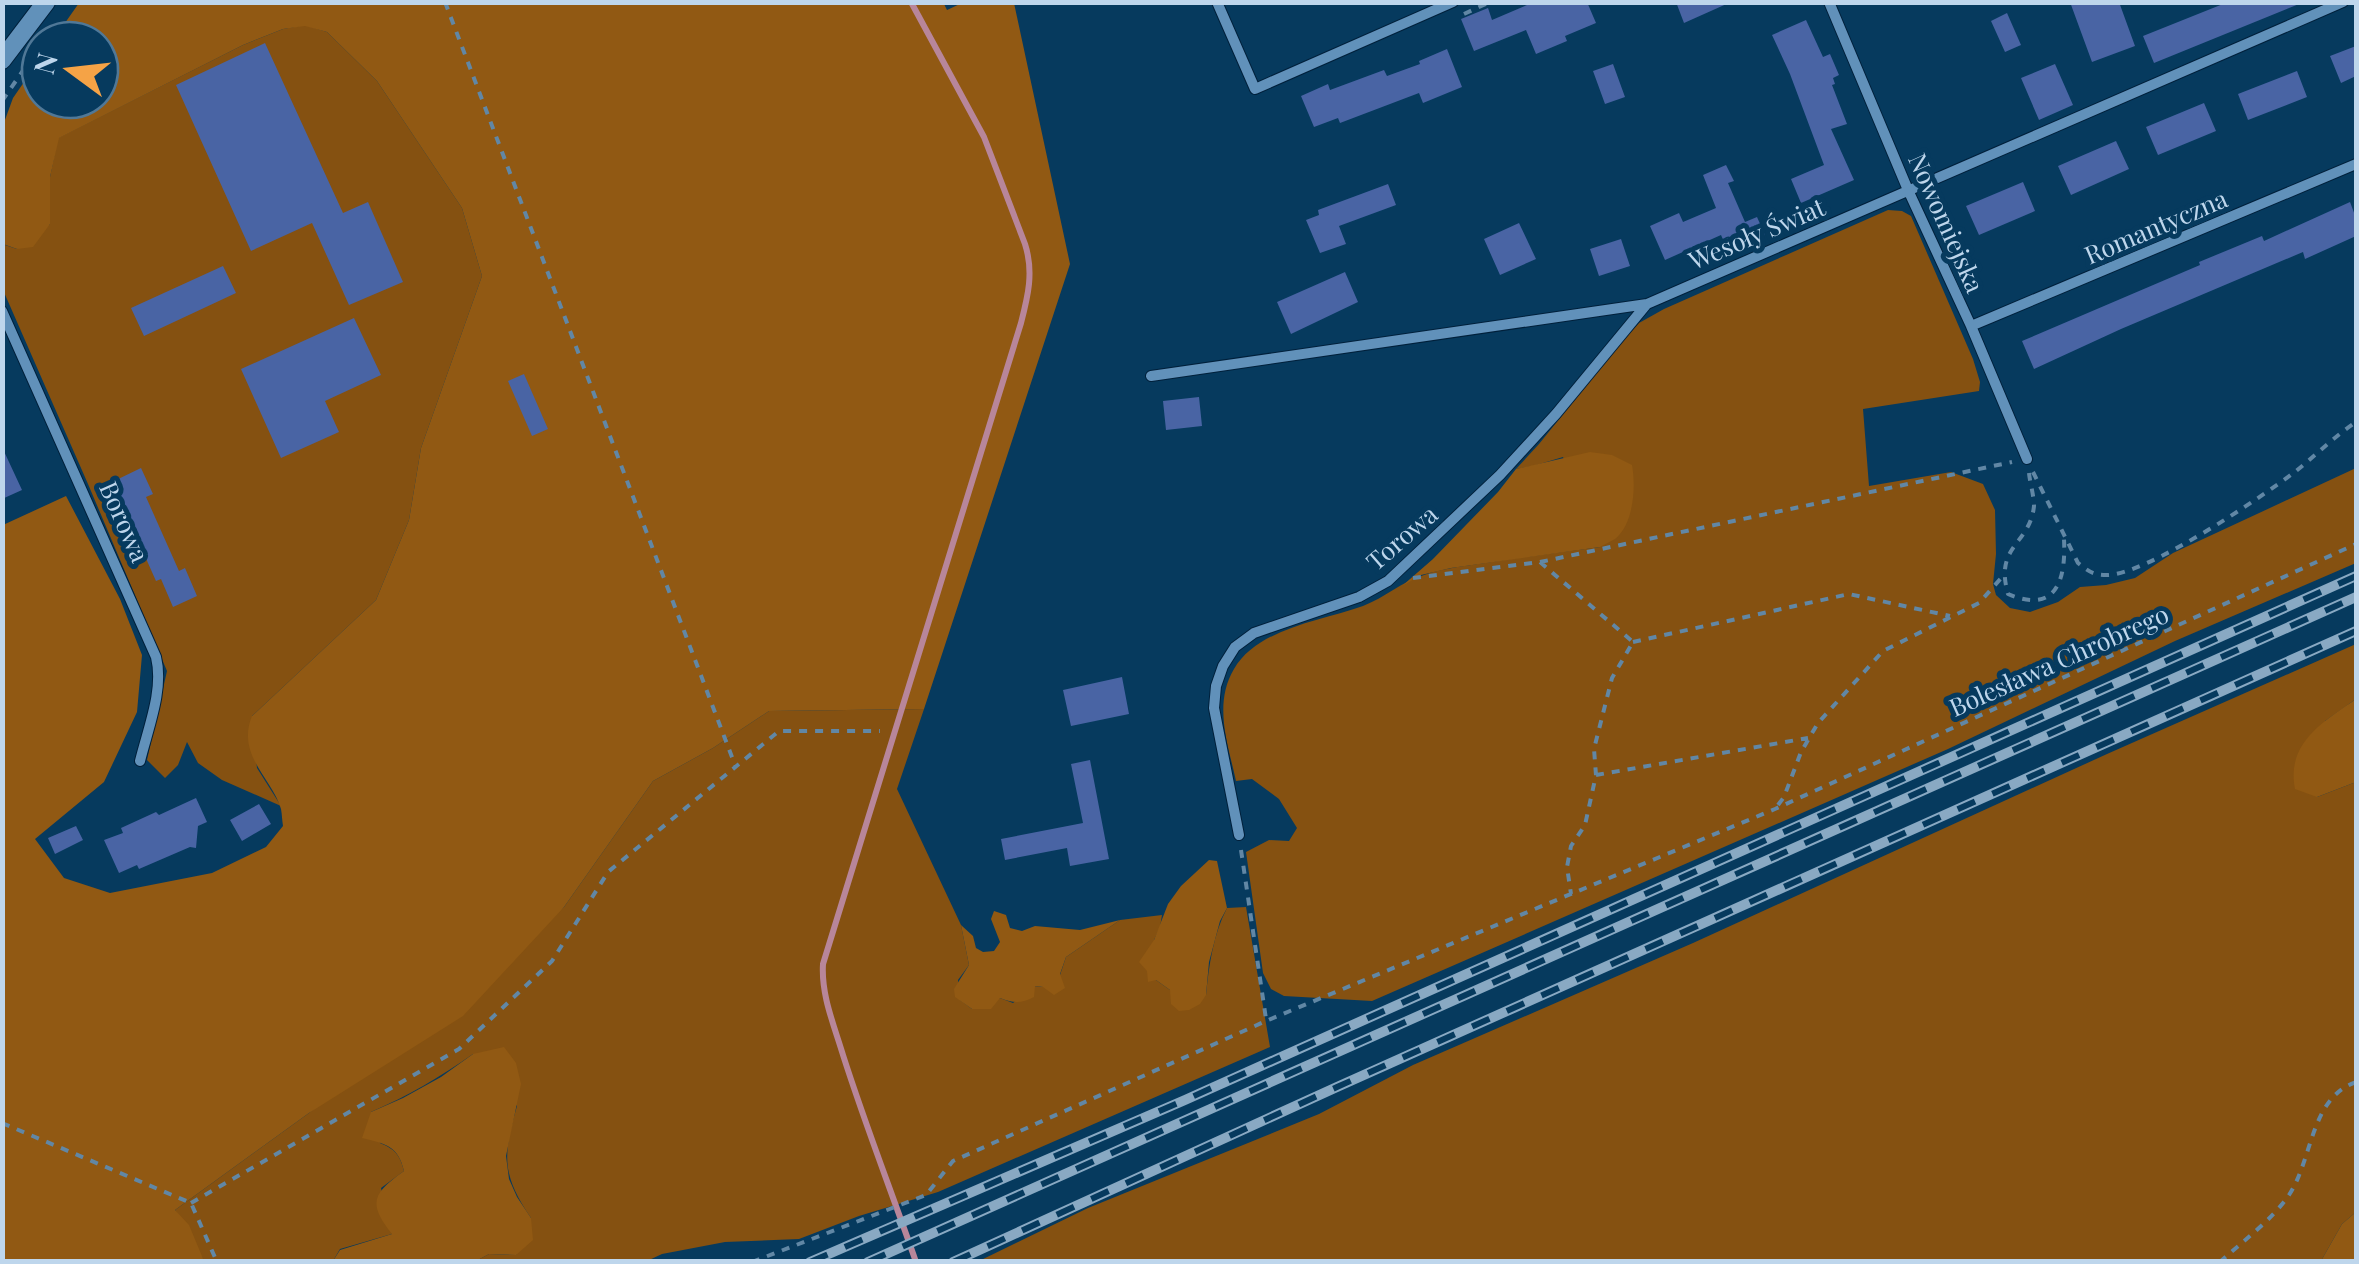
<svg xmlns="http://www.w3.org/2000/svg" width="2359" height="1264" font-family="'Playfair Display',serif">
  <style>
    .green { fill: #855111 }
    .forest { fill: #915913 }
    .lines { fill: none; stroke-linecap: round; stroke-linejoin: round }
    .stream { stroke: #b8869a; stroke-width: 6 }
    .building { fill: #4964a4 }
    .minor-casing { stroke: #00203b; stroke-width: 12 }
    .tertiary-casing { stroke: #00203b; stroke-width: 20 }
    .path { stroke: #6187a5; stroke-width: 4; stroke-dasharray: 8 8; stroke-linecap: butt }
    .minor { stroke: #6191ba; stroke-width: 10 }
    .tertiary { stroke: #6191ba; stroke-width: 18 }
    .rail-casing { stroke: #89a9c3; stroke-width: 10 }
    .rail { stroke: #063a5e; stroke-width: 6; stroke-dasharray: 19; stroke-linecap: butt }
    .labels { text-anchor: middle; stroke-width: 10; stroke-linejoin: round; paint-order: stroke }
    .street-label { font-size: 25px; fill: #bed6ec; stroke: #063a5e }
  </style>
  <rect width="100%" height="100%" fill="#063a5e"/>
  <!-- green -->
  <path class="green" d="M305,25L327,32L377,81L462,208L482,276L421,448L409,520L376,600L252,716L257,768L281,806L222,780L198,763L187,742L178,765L165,778L147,760L167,671L88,484L3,290L2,244L17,249L50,224V177L58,138L243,45L283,29Z
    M1888,210L1902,211L1911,216L1973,359L1980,382L1979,391L1863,409L1869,486L1951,472L1983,484L1995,510L1996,554L1993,584L1996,595L2010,608L2030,612L2058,602L2080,587L2106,585L2135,578L2173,553L2356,468V563L2175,641L1948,749L1372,1001L1284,996L1271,989L1263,973L1246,852L1269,840L1289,841L1297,828L1279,799L1252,779L1236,781C1228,744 1213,704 1234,669C1258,628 1321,621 1363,606C1384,598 1403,581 1424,575C1444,568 1465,566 1485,563C1523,557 1561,552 1600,547L1563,457L1533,466L1516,469L1539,444L1620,344L1639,323L1664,309Z
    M2356,644V699L2325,721L2317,797L2356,782V1212L2342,1224L2321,1261L977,1262L1088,1208L1319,1114L1413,1065L1693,943L2107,754Z
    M924,709L897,789L961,925L969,965L958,980L960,1000L972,1009L1000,998L1013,1003L1034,986L1043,987L1060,975L1066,957L1120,920L1162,915L1160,927L1154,940L1156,980L1170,990L1206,995C1209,965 1213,935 1227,908L1246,907L1270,1047L938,1192L859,1216L799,1239L725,1242L662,1254L647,1261H476L489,1254L516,1255L531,1218C501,1174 503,1155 517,1106L473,1054C440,1077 408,1096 371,1112L380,1143C395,1149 400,1155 404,1171L381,1188L392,1234L340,1249L333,1261H204L175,1210L309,1113L564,907L653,781L713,748L769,711Z"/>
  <!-- forest -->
  <path class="forest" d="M943,2L947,10L962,3H1014L1070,264L924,709L769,711L713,748L653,781L564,907L463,1016L309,1113L175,1210L189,1225L204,1261H3V525L66,496L120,599L142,655L137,712L104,782L35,839L64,878L110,893L212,873L266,847L283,826C282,820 282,814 281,809C272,778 236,755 252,716L376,600L409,520L421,448L482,276L462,208L377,81L327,32L305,26L283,29L243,45L59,138L50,177V224L33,247L17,249L3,244L2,128L13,98L40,59V100H100V40H53L79,3Z
    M1590,452L1612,455L1632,465C1636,486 1634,524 1615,539C1610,542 1605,544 1600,547L1451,568L1421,575L1402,586L1433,559L1498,492L1516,469Z
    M2356,699V782L2317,797L2295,789C2286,743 2323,722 2356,699Z
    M1209,860L1217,861L1227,908L1220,921L1209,962L1206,995L1200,1004L1189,1010L1179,1011L1171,1004L1170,990L1156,980L1148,982L1147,971L1139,962L1154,940L1168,904L1181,886Z
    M994,911L1006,915L1010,928L1022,931L1035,926L1080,930L1120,920L1066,957L1060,974L1065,988L1054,995L1043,987L1035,986L1034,997C1021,1004 1013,1003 1000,998L991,1009H972L955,997L954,989L969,965L961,925L973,936L976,948L983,952L994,951L1000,942L991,919Z
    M504,1047L516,1063L521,1084L506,1156L509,1179L517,1197L531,1218L533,1240L516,1255L489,1254L476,1261H333L340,1250L392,1234C367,1203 373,1193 404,1171C398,1145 385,1144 362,1138L371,1112L403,1098L441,1077L473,1054Z
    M2356,1212V1261H2321L2342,1224Z"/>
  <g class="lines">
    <!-- stream -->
    <path class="stream" d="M911,2L984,137L1025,244C1034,272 1028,296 1021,323L823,964C821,995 834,1025 843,1055C865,1124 892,1193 916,1262"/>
  </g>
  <!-- building -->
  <path class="building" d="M1534,2H1587L1596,23L1565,36L1567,41L1536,54L1526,30L1474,51L1461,19L1488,8L1492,20Z
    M1676,2H1731L1684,23Z
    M2070,2H2119L2135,46L2092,62Z
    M2228,2H2304L2154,63L2143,36Z
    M2007,13L2021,45L2005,52L1991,21Z
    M1806,20L1823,57L1830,54L1839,75L1833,78L1835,84L1832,85L1847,124L1831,129L1854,180L1801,203L1791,179L1824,165L1790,74L1772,35Z
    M265,43L343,213L368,202L403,282L349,305L312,223L251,251L176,85Z
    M2356,46V76L2341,83L2330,56Z
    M1447,49L1462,87L1423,103L1419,93L1340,123L1338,118L1314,127L1301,96L1328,84L1330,90L1384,70L1387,76L1420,64L1419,61Z
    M1613,64L1625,97L1605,104L1593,71Z
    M2055,64L2073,105L2039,120L2021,78Z
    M2297,71L2307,97L2248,120L2238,94Z
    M2204,103L2216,131L2158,155L2146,127Z
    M2116,141L2129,169L2071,195L2058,166Z
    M1726,165L1734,181L1728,183L1745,222L1757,217L1765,235L1728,251L1721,235L1665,260L1650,226L1679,213L1683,222L1716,208L1703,175Z
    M2023,182L2035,211L1979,235L1966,206Z
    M1388,184L1396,205L1339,226L1346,244L1320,253L1306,220L1319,215L1318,210Z
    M2350,202L2356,218V236L2305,259L2303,252L2121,329L2034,369L2022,341L2200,265L2199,262L2262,236L2264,241Z
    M1519,223L1536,259L1500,275L1484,239Z
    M1621,239L1630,266L1599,276L1590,249Z
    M223,266L236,293L144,336L131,308Z
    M1345,272L1358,302L1291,334L1277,302Z
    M354,318L381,375L325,401L339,432L281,458L241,369Z
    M524,374L548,429L532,436L508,381Z
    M1199,397L1202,426L1166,430L1163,401Z
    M2,447L22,490L2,499Z
    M141,468L153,494L146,497L179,571L185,568L197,596L173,607L161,579L156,581L112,482Z
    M1122,677L1129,714L1071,726L1063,690Z
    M1090,760L1109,859L1070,866L1067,848L1005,860L1001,839L1083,823L1071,764Z
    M196,798L207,822L198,826L196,848L190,847L139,869L137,865L119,873L104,840L123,833L121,828L156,812L159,815Z
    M259,804L271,824L242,841L230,820Z
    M76,826L83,840L55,854L48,838Z"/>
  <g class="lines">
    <!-- minor casing -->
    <g class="minor-casing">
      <path id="minor" d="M1217,2L1255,89L1453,2
        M1829,2L1908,190L1971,326L2027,459
        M2,311L156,657C164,690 148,728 140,761
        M1971,326L2356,164
        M1151,376L1647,304L2343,2
        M1239,835L1214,708L1216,686L1223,666L1235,647L1254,633L1359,597L1388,581L1500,475L1556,414L1646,305"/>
    </g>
    <!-- tertiary casing -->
    <g class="tertiary-casing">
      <path id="tertiary" d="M2,60L46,2"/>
    </g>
    <!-- path -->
    <path class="path" d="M445,2L735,765
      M1464,14L1490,2
      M2,101L40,46
      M2033,472L2078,563C2088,571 2093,575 2106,575C2145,576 2262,497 2296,471C2316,455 2335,436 2356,422
      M2029,473C2030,483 2034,496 2034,506C2030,545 1994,545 2008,594C2057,615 2066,579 2064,539
      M1540,562L1633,642L1612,678L1594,749L1596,775L1585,825L1571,846L1567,867L1571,894
      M1413,578L1540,562L2012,462
      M1633,642L1849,594L1950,616
      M1596,775L1808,738
      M1778,805L1784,797L1801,752L1818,723L1883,651L1979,603L2003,576
      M1241,850L1266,1019
      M2,1123L191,1203L217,1262
      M191,1203L459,1049L552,961L608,872L779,731H880
      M752,1262L926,1195L953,1161L1266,1021L1775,809L2356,544
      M2220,1262C2242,1242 2273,1219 2289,1195C2313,1159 2310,1098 2356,1082"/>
    <!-- minor -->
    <use href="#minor" class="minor"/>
    <!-- tertiary -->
    <use href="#tertiary" class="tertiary"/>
    <!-- rail casing -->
    <g class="rail-casing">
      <path id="rail" d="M810,1262L1185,1100L2356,576
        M868,1262L2356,597
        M953,1262L1337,1087L2356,631"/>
    </g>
    <!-- rail -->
    <use href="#rail" class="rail"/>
  </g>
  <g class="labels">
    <!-- street labels -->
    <g class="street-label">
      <text transform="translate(1946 223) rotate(66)" y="9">Nowomiejska</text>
      <text transform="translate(2156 227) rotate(-23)" y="9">Romantyczna</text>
      <text transform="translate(1757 234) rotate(-23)" y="9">Wesoły Świat</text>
      <text transform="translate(124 522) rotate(66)" y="9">Borowa</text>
      <text transform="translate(1402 538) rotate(-41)" y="9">Torowa</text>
      <text transform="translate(2059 661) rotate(-24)" y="9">Bolesława Chrobrego</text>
    </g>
  </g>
  <!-- border -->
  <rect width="2359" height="1264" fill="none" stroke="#bed6ec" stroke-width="10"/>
  <!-- north arrow -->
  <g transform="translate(70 70) rotate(285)"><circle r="48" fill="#063a5e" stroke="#507897" stroke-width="2.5"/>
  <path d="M0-8L18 38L0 25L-18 38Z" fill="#f5a346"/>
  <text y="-15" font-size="28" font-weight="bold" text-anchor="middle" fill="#bed6ec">N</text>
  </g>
</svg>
